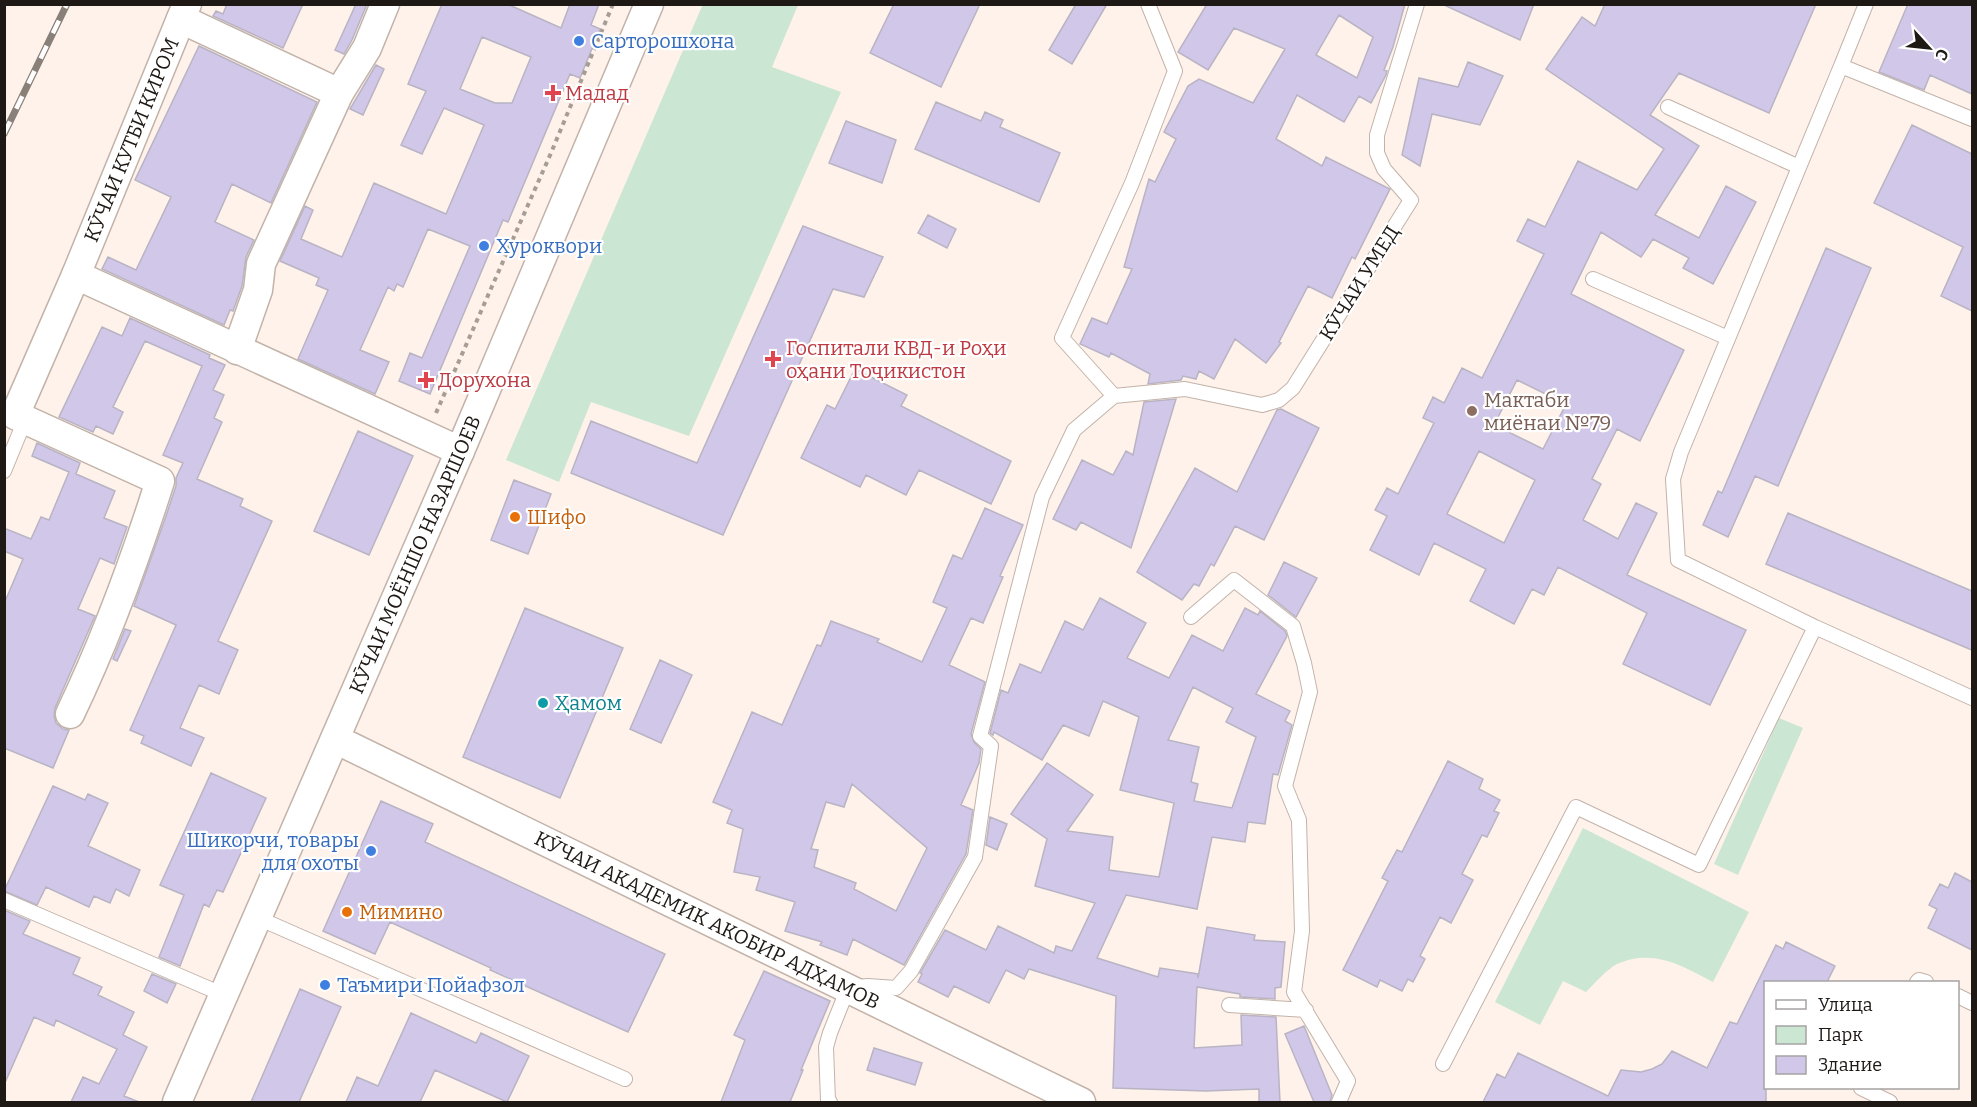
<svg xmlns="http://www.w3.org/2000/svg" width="1977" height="1107" font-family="Bitter,serif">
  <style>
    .green { fill: #cbe6d3 }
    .building { fill: #d1c7e9; stroke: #b8b4c4; stroke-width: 1.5; fill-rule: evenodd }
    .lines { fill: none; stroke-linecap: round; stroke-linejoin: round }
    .lane-casing { stroke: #c2b3a9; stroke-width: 16 }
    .street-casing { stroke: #c2b3a9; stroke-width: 31 }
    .path { stroke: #a79d97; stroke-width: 4; stroke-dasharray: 4.5 4.5; stroke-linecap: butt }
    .lane { stroke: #fff; stroke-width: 14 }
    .street { stroke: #fff; stroke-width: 28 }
    .rail-casing { stroke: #89807a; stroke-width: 7 }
    .rail { stroke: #fff; stroke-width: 4.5; stroke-dasharray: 14; stroke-linecap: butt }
    .shop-dot { fill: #3f7fe0; stroke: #fff; stroke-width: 2 }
    .health-dot { fill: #e0444e; stroke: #fff; stroke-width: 2 }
    .education-dot { fill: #8d6e63; stroke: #fff; stroke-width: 2 }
    .food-dot { fill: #e8710a; stroke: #fff; stroke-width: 2 }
    .culture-dot { fill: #0f9aa8; stroke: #fff; stroke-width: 2 }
    .labels { text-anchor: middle; stroke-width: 4.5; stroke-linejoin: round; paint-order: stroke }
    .shop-label { font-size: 20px; fill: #366cbe; stroke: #fff; text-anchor: start }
    .health-label { font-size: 20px; fill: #be3a42; stroke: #fff; text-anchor: start }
    .street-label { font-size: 20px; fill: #1f1916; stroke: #fff }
    .education-label { font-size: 20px; fill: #785e54; stroke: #fff; text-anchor: start }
    .food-label { font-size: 20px; fill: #c56008; stroke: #fff; text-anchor: start }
    .culture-label { font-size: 20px; fill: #0d838f; stroke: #fff; text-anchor: start }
  </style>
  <rect width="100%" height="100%" fill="#fff2ea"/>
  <!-- green -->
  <path class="green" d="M703,4L798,5L772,67L841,92L689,436L591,402L559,482L506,460Z
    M1779,718L1803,728L1738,875L1714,864Z
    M1583,828L1749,912L1713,982C1682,966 1654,948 1617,964C1606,970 1595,983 1586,992L1563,981L1540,1025L1495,1002Z"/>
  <!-- building -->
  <path class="building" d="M227,4H303L283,48L213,16L216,11L223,14Z
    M356,4H367L352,40L344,54L335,50Z
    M442,4H507L561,28L570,4H599L591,25L600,29L580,78L570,74L508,222L503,220L430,394L399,381L410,353L422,358L470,246L428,229L403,287L397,284L394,291L388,287L360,350L389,362L375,394L298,359L328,290L316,285L319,278L280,261L305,206L313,210L301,239L342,257L374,183L446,214L484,125L444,108L422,154L401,145L426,91L408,84ZM482,37L531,57L512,103H495L460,89Z
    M894,4H980L941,87L870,53Z
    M1076,4H1107L1072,64L1049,50Z
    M1207,4H1405L1393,47L1384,70L1387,71L1386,75L1371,103L1359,96L1344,122L1297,95L1276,139L1322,166L1326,157L1390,189L1355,259L1352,257L1332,298L1308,286L1279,342L1281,343L1266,363L1235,339L1214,379L1199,371L1196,379L1183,376L1181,380L1148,384L1150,374L1111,353L1109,357L1080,344L1092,318L1107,324L1132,269L1124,267L1149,179L1155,182L1176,139L1164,132L1188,86L1199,79L1253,103L1285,49L1234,28L1208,70L1178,52ZM1339,15L1373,37L1357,78L1316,55Z
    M1442,4H1534L1520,40Z
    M1605,4H1816L1769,113L1679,73L1650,115L1699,146L1655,215L1699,238L1726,186L1756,202L1713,284L1683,268L1689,258L1653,239L1641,257L1601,232L1571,294L1684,350L1640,441L1617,429L1592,479L1601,484L1583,520L1618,539L1636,503L1657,513L1627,575L1746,630L1710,705L1623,664L1647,613L1558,567L1544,595L1532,589L1514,624L1470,601L1486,569L1434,543L1419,575L1370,550L1387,516L1375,510L1387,488L1398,494L1434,423L1423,418L1433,397L1444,403L1462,368L1482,378L1544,254L1517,241L1528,219L1545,227L1578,161L1637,190L1664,149L1546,69L1582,17L1595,26ZM1517,380L1566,404L1543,449L1494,425ZM1479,451L1535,480L1504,543L1447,514Z
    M1908,4H1972V94L1930,75L1924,90L1879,72Z
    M199,46L317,102L271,203L232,184L215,222L254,240L246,257L242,286L233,311L230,310L224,325L102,269L108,257L136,270L171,197L135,180Z
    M1468,62L1503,76L1480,125L1432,114L1420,166L1402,155L1419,78L1458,87Z
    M376,65L384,69L363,115L350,109Z
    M936,102L981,121L985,112L1003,120L1000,127L1060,153L1039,202L915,149Z
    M846,121L896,140L882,183L829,163Z
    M1912,125L1972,154V311L1941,296L1963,247L1874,203Z
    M928,215L956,229L947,248L918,233Z
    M803,226L883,257L864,297L833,289L723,535L571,473L591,421L697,463Z
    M1826,248L1871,268L1778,486L1755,476L1728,537L1703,525L1718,491L1722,493Z
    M130,318L210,355L209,358L225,365L213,390L224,395L214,418L222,422L197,479L243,499L240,506L272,521L218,641L238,650L219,694L199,685L180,728L204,738L191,766L141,743L144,736L130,730L176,625L134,606L166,516L176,486V478L183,463L163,455L202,366L145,341L113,407L123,412L113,434L96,426L93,432L59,417L102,327L122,336Z
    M855,369L907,395L901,406L1011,461L991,504L919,470L906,495L866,475L860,487L801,458L827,405L835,409Z
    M1176,399L1131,548L1081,522L1076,530L1053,519L1082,460L1113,475L1126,451L1133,455L1144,402Z
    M1281,409L1319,428L1264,540L1235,526L1214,566L1211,564L1199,586L1194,584L1182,600L1137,572L1195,468L1237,492L1277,410Z
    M358,431L413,456L369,555L314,531Z
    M37,443L80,463L76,474L115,491L104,518L127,527L114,564L100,558L78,609L95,616L55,708L54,716L56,723L63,729L69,730L53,768L4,748V604L23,559L4,551V528L31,539L41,517L49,520L69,472L32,456Z
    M514,480L551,494L528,554L491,540Z
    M985,508L1023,525L1000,576L1003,577L983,623L971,618L949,665L985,682L971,734L974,742L981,749L979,763L961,805L973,810L966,854L904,965L853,939L847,955L820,945L822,942L785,931L795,902L756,890L760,877L734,872L743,829L727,823L732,810L713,802L752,712L782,725L817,645L821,646L831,621L879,639L877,642L922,662L947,608L933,602L953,555L962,559ZM852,784L927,848L896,911L854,889L856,883L814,867L818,850L811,849L826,802L844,807Z
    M1788,513L1972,591V650L1766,564Z
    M1284,562L1317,578L1296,617L1268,595Z
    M1100,598L1146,623L1127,658L1169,678L1192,635L1223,651L1245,608L1258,615L1260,611L1285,631L1287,636L1256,694L1290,711L1285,721L1292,725L1278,775L1273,774L1265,824L1248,822L1245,842L1212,837L1197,909L1126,895L1097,958L1158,977L1160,968L1198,974V978L1207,927L1255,935L1254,940L1285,942L1281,987L1275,988V999L1240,997V994L1197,987L1194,1048L1242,1045L1241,1015L1276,1017L1280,1102H1259V1089L1206,1091L1113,1088L1116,996L1029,969L1024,979L1006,970L989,1003L954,986L948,997L918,982L922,974L920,973L945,930L986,950L998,926L1054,953L1056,946L1072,951L1095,903L1035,886L1047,839L1011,814L1047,763L1093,795L1067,831L1113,837L1109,870L1159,877L1174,803L1120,790L1139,717L1103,701L1089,736L1063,725L1042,760L994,732L993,735L990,733L1001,690L1008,693L1020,664L1041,673L1065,621L1083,630ZM1193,687L1233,708L1226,722L1256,737L1232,808L1194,801L1198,784L1191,782L1199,747L1168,740Z
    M525,608L623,648L560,798L463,757Z
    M125,629L131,631L117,661L113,659Z
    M660,660L692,675L661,743L630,729Z
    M1448,761L1483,779L1479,789L1500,800L1494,811L1499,813L1487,837L1482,835L1462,874L1473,880L1451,923L1440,917L1420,956L1425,959L1413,982L1408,979L1402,991L1380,980L1377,987L1343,970L1388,881L1382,878L1397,850L1402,852Z
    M211,773L266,798L223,892L217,890L209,907L204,904L180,966L159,957L184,895L160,885Z
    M53,786L85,800L88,794L108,803L88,846L140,870L129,896L116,889L110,903L94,896L89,907L46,887L37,905L4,891Z
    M381,801L433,824L425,842L665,954L628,1032L490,970L491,968L390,922L375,954L323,931Z
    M990,817L1007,824L997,850L986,845Z
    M1955,873L1972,882V950L1928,928L1937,909L1929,905L1940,884L1948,888Z
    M4,910L30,921L23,934L80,958L73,974L102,987L98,995L134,1012L123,1035L147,1047L124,1096L139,1102H71L83,1077L99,1084L117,1049L56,1020L54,1026L34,1017L4,1085Z
    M1786,942L1835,966L1827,982H1766V1102H1483L1497,1074L1505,1078L1518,1053L1608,1096L1621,1070L1641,1072L1652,1069L1662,1064L1672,1051L1707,1068L1730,1022L1737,1024L1776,945L1783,949Z
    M764,971L830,1001L801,1070H803L790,1102H721L745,1040L734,1035Z
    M152,974L176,984L167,1003L144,991Z
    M300,989L341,1007L299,1102H251Z
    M411,1013L476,1043L481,1033L529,1056L507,1102L435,1070L420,1102H346L357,1077L378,1086Z
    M1304,1026L1332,1095L1330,1102H1314L1285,1034Z
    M874,1048L922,1063L915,1085L867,1070Z"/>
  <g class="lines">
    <!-- lane casing -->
    <g class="lane-casing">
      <path id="lane" d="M1866,4L1841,66L1972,119
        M1841,66L1681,452L1673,479L1678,560L1815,627L1972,698
        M1668,107L1799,167
        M1593,279L1728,338
        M1114,396L1062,338L1132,183L1175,71L1148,4
        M4,471L25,420
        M1191,617L1234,580L1293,626L1304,663L1310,692L1285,786L1299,820L1302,931L1294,992L1348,1081L1339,1102
        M4,900L224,995
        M258,918L625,1079
        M1917,982L1919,980L1926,982
        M1958,996L1972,1003
        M1229,1005L1306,1010
        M1443,1064L1576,807L1699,865L1815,627
        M1861,1088L1890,1102
        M830,1102L828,1101L826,1047L830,1033L848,988L868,986L896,988L911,971L975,857L991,746L980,736L1042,497L1074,430L1114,396L1185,389L1262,405L1279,400L1293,388L1411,200L1384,169L1377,153V135L1417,4"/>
    </g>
    <!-- street casing -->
    <g class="street-casing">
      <g id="street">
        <path d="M181,19L339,93L261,264L258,290L237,350"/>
        <path d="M339,93L367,48L385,4"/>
        <path id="s1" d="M76,275L187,4"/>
        <path d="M70,714C106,639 135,560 160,481L15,415L76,275L460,451"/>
        <path id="s2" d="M335,739L1081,1102"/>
        <path id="s3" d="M177,1102L460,451L649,4"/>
      </g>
    </g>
    <!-- path -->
    <path class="path" d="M436,413L551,153L613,4"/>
    <!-- lane -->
    <use href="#lane" class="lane"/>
    <!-- street -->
    <use href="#street" class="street"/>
    <!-- rail casing -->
    <g class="rail-casing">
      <path id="rail" d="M4,134L67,4"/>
    </g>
    <!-- rail -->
    <use href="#rail" class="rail"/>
  </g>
  <!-- markers -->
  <g class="shop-dot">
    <circle cx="579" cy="41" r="6"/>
    <circle cx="484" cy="246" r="6"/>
    <circle cx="371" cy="851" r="6"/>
    <circle cx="325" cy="985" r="6"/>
  </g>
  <g class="health-dot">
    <path d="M550 84h6v6h6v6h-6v6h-6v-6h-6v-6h6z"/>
    <path d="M770 350h6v6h6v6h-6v6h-6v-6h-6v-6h6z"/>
    <path d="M423 371h6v6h6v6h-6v6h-6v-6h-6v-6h6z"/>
  </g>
  <circle class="education-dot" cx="1472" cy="411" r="6"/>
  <g class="food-dot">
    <circle cx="515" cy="517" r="6"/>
    <circle cx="347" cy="912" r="6"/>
  </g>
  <circle class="culture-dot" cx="543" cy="703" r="6"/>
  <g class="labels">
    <!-- shop labels -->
    <g class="shop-label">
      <text x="591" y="48">Сарторошхона</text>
      <text x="496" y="253">Хуроквори</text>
      <text x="359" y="847" text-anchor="end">Шикорчи, товары<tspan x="359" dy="23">для охоты</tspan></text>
      <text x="337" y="992">Таъмири Пойафзол</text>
    </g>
    <!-- health labels -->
    <g class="health-label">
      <text x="565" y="100">Мадад</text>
      <text x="786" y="355">Госпитали КВД-и Роҳи<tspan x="786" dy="23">оҳани Тоҷикистон</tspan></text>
      <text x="438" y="387">Дорухона</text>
    </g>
    <!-- street labels -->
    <g class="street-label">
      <text dy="7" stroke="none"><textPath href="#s1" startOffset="146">КӮЧАИ КУТБИ КИРОМ</textPath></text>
      <text transform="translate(1359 283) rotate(-58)" y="7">КӮЧАИ УМЕД</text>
      <text dy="7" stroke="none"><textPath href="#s3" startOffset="597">КӮЧАИ МОЁНШО НАЗАРШОЕВ</textPath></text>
      <text dy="7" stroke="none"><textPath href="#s2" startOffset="414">КӮЧАИ АКАДЕМИК АКОБИР АДҲАМОВ</textPath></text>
    </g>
    <!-- education labels -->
    <g class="education-label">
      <text x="1484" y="407">Мактаби<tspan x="1484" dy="23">миёнаи №79</tspan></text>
    </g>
    <!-- food labels -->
    <g class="food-label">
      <text x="527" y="524">Шифо</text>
      <text x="359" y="919">Мимино</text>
    </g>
    <!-- culture labels -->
    <g class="culture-label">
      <text x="555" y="710">Ҳамом</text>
    </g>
  </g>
  <!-- border -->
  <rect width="1977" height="1107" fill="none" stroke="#1f1916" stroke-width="12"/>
  <!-- legend -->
  <rect x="1764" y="981" width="195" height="108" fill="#ffffff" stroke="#a5a3a2" stroke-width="1.5"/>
  <rect x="1776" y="1000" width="30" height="9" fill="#ffffff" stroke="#a5a3a2" stroke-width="1.5"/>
  <text x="1818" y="1011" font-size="18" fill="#1f1916">Улица</text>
  <rect x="1776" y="1026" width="30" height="18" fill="#cbe6d3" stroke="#a5a3a2" stroke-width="1.5"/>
  <text x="1818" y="1041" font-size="18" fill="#1f1916">Парк</text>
  <rect x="1776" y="1056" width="30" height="18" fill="#d1c7e9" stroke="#a5a3a2" stroke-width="1.5"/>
  <text x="1818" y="1071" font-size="18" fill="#1f1916">Здание</text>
  <!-- north arrow -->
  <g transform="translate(1929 48) rotate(117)" stroke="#ffffff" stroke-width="4.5" paint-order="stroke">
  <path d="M0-4.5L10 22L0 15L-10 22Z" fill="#1f1916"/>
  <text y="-9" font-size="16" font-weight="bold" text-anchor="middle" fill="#1f1916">С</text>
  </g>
</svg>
